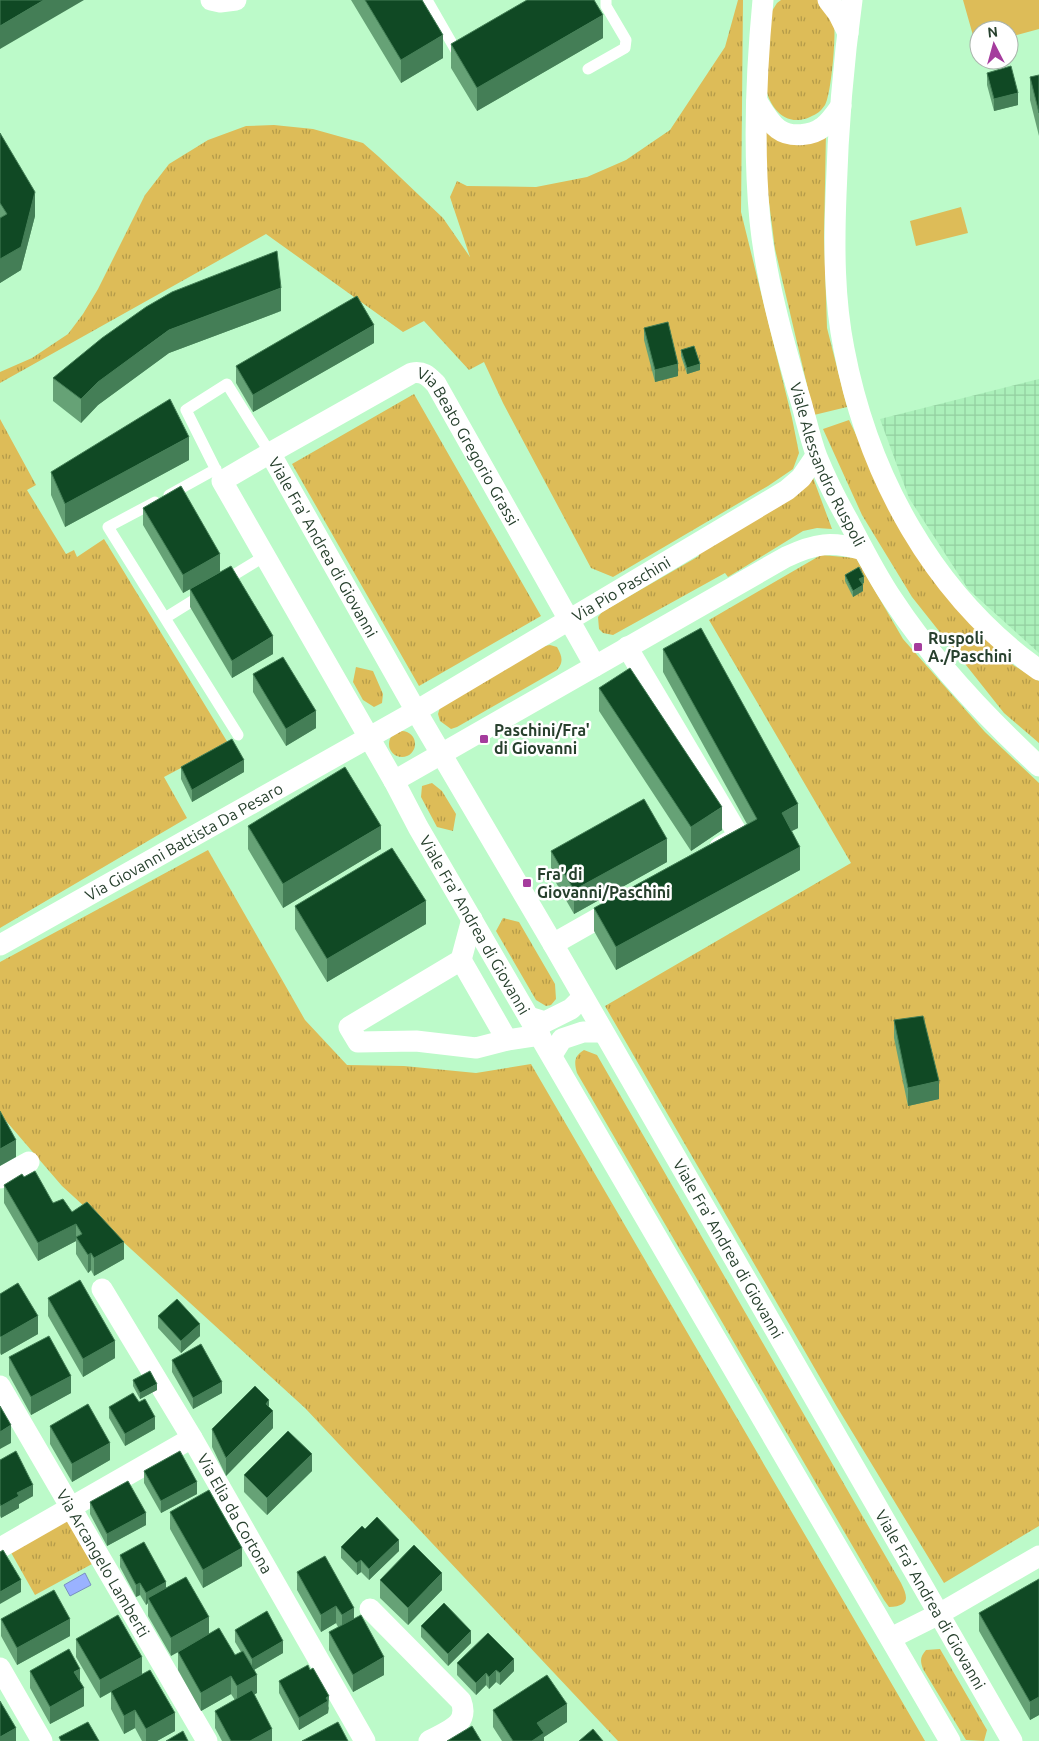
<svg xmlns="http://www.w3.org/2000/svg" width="1039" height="1741" font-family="Ubuntu,sans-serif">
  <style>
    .industrial { fill: url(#industrial-grid) }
    .grass { fill: url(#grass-tufts) }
    .pitch { fill: #ddbc58 }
    .water { fill: #9ab2ff; stroke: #7890c0 }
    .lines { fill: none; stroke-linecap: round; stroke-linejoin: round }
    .lane { stroke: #fff; stroke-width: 11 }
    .street { stroke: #fff; stroke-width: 21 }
    .wall { fill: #66a276 }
    .shaded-wall { fill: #447e56 }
    .building { fill: #104924; stroke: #447e56 }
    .poi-dot { fill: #a53c9d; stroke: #fff; stroke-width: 2 }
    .labels { text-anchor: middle; stroke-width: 5; stroke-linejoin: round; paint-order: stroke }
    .street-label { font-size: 16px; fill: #27402d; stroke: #fff }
    .poi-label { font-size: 16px; font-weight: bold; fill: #27402d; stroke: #fff; text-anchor: start }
  </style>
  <defs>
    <pattern id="industrial-grid" width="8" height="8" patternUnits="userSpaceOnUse" patternTransform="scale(1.25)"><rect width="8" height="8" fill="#abf0ba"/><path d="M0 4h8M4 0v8" fill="none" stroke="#93cfa0"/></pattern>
    <pattern id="grass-tufts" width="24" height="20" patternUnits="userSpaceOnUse" patternTransform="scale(1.25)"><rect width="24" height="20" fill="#ddbc58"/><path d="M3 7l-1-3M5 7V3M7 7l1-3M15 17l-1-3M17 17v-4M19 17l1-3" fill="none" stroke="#b39a49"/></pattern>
  </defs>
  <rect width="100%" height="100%" fill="#bcfac9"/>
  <!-- industrial -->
  <path class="industrial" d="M1039,379V653L968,589L909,498L880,419Z"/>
  <!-- grass -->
  <path class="grass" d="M738,0H743L741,212L792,418L799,453L793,469L768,486L613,577L591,568L503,403L484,362L469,370L424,321L403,332L266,234L0,383V372L32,358L68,334L83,314L98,289L145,195L169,164L208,140L246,126L274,125L313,129L363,143L379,157L443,218L470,257L450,197L457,181L467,186L536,187L587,177L626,160L670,130L725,47Z
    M781,0H823C827,8 832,17 834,25C836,38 831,95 825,105C821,111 817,114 810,117C786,128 769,108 765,85L772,11L777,3Z
    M764,124L826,131L824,237L827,328L847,407L814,415L775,249L765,171Z
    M414,394L541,616L419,686L292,464Z
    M0,419L36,485L27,490L66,554L74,550L77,557L104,539L228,743L164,777L187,818L0,928Z
    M849,420L903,532L943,588L1013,665L1039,681V743L1004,713L912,597L862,515L823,429Z
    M812,475L832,529L817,528L803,531L728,577L725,573L613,635L603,633L599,629L598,617L602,612L699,556L697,552Z
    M821,555L856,558L903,639L985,732L1039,783V1526L944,1583L837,1407L605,1006L851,863L709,620Z
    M550,645L557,647C562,656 564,662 557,670L457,727L451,729L440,721L438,714L440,707L544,646Z
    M356,667L373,671L383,694L382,703L374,707L363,700L353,682Z
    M389 744a13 13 0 1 1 26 0a13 13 0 1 1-26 0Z
    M432,783L442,791L456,814L453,831L437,827L421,797L422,786Z
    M208,850L305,1020L347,1065L404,1066L476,1073L531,1064L925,1741H618L305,1408L62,1186L0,1114V962Z
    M503,918L519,922L555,984L556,999L551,1005L546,1006L536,1000L496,931Z
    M584,1050L597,1055L901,1583C909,1599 909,1606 889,1607L884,1600L577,1073C574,1062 574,1056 584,1050Z
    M66,1518L92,1564L35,1595L9,1549Z
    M940,1649L987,1730L984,1741L966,1740L923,1669C920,1661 920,1657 926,1650Z"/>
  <!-- pitch -->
  <path class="pitch" d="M963,0H1039V29L1009,37V30H979V45L976,46Z
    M961,207L968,233L916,246L910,221Z"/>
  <!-- water -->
  <path class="water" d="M85,1573L91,1585L70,1596L64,1585Z"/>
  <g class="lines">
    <!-- lane -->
    <path class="lane" d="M427,0L458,54L461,56
      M588,69L625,48L626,40L606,6V0
      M219,476L186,410L227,384L270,453
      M169,495L216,469
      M155,502L108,527L238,735
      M224,581L265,556
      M165,618L202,595"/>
    <!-- street -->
    <g class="street">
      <path d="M211,0L220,2L236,0"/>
      <path id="s1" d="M763,0C756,73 753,148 760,221C766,279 782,336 798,392C805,413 809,436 817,457C826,479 837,501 849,522C863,549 876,575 893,600C933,661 986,717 1039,766"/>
      <path d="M828,0L838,13L848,33"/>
      <path d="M852,0C843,65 838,130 836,195C834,247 834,299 844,349C868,475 933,595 1039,670"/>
      <path d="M757,101C763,111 769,122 778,129C790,138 812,136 823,127C830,122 836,113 841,106"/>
      <path id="s2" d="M270,453L412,373C424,371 428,376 436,384L595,666"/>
      <path d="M627,647L739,836L720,847"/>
      <path d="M394,781L786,557C816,543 831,541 863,550"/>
      <path d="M472,919L461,960L349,1027L358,1042L416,1041L476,1048L507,1040L540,1035"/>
      <path d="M553,944L620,906"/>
      <path id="s3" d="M0,945L416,711L787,490L801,478L816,456"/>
      <path d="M461,960L507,1040"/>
      <path d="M529,1017L545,1022L571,1009L583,997"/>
      <path d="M552,1055L562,1039L583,1032H603"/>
      <path d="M0,1178L29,1162"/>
      <path id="s4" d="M102,1289L192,1438L365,1741"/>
      <path id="s5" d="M0,1386L207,1741"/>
      <path d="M0,1548L192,1438"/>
      <path d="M370,1609L461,1701C470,1725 447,1731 429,1741"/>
      <path d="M891,1638L939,1614L1039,1556"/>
      <path d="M0,1668L42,1741"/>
      <path id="s6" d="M950,1741L418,827L394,781L222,481L270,453L416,711L553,944L1012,1741"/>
    </g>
  </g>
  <!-- wall -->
  <path class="wall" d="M351,0H422L443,58L401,83Z
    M603,38L477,111L451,68V44Z
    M987,73L1018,105L994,111L987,85Z
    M1039,75V136L1030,100V77Z
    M0,133L35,216L21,270L0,283Z
    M281,311L169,353L98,405L81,423L53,401V378Z
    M644,328L678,376L655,382L644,340Z
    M374,343L253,412L236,383V366Z
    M681,350L700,370L687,374L681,356Z
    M189,460L65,527L51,495V472Z
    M143,508L220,572L183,593L143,525Z
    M845,575L864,583L862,584L863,591L853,597L845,581Z
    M190,589L273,654L232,678L190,607Z
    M663,649L798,828L791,831L800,870L616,970L594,931V908L747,824L663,672Z
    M253,674L316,728L286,746L253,692Z
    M599,688L722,830L691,851L599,711Z
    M181,767L244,772L192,802L181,779Z
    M248,826L381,849L283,908L248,849Z
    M551,851L667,862L574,914L551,874Z
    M295,906L426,924L327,982L295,929Z
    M894,1020L939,1099L908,1106L894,1038Z
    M24,1177L53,1203L72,1212L124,1259L94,1276L91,1270L88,1273L76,1254V1241L38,1261L4,1203V1185Z
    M0,1294L38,1334L1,1355L0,1353Z
    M48,1298L115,1358L83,1377L48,1316Z
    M158,1316L200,1336L181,1353L158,1328Z
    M9,1357L71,1393L31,1415L9,1375Z
    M172,1360L222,1393L193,1409L172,1372Z
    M133,1380L157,1390L140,1399L133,1386Z
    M109,1407L155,1429L125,1446L109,1418Z
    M269,1407L273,1428L226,1476L212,1447V1429Z
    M50,1426L110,1460L72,1482L50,1444Z
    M0,1460L33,1496L19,1504V1508L1,1518L0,1516Z
    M144,1471L197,1494L161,1513L144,1483Z
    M312,1471L267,1515L244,1492V1475Z
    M90,1502L146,1525L107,1546L90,1514Z
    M170,1512L242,1566L203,1588L170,1529Z
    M365,1529L399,1551L369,1580L361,1572L357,1575L341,1558V1547Z
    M120,1555L166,1588L186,1577L171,1656L148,1616V1603L146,1605L140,1595L136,1597L120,1567Z
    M297,1572L354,1618L384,1675L353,1692L329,1650V1632L338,1627L336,1623L321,1632L297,1590Z
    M1039,1579V1715L1030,1720L979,1631V1613Z
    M380,1580L442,1590L408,1625L380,1598Z
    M1,1619L70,1636L17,1665L1,1636Z
    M421,1626L471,1643L448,1666L421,1637Z
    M235,1630L283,1653L254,1670L257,1693L254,1694L272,1741H222L215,1728V1711L235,1700L231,1694L201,1711L178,1670V1652L235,1655L241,1652L235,1642Z
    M76,1639L142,1674L175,1731L157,1741H142L135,1728L124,1734L111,1709V1692L100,1698L76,1657Z
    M457,1663L514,1671L500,1685L496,1682L489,1689L486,1685L476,1695L457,1675Z
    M310,1670L329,1708L328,1713L299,1730L279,1693V1681Z
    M30,1671L80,1681L84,1706L50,1724L30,1688Z
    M493,1710L567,1722L544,1737V1741H502L493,1727Z"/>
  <!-- shaded-wall -->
  <path class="shaded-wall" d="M44,0H84L0,49V26Z
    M603,15V38L477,111V88Z
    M443,35V58L401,83V60Z
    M1018,93V105L994,111V99Z
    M35,192V216L21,270L0,283V259Z
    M281,288V311L169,353L98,405L81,423V399L98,382L169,330Z
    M374,325V343L253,412V395Z
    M678,364V376L655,382V370Z
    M700,364V370L687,374V368Z
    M189,437V460L65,527V504Z
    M220,554V572L183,593V575Z
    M864,577V583L859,585V579Z
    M863,585V591L853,597V591Z
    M273,636V654L232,678V661Z
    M316,711V728L286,746V729Z
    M244,760V772L192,802V790Z
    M798,804V828L782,836V813Z
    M722,807V830L691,851V827Z
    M381,826V849L283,908V884Z
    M667,839V862L574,914V890Z
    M800,847V870L616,970V947Z
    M426,901V924L327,982V959Z
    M939,1081V1099L908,1106V1088Z
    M16,1140V1157L0,1166V1149Z
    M76,1224V1241L38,1261V1243Z
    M124,1242V1259L94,1276V1258Z
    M91,1253V1270L88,1273V1255Z
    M38,1316V1334L1,1355V1337Z
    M200,1324V1336L181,1353V1341Z
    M115,1341V1358L83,1377V1359Z
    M71,1376V1393L31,1415V1397Z
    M222,1382V1393L193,1409V1398Z
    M157,1384V1390L140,1399V1393Z
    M269,1400V1414L273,1411V1428L226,1476V1458Z
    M155,1417V1429L125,1446V1434Z
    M11,1425V1443L0,1449V1432Z
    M110,1443V1460L72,1482V1464Z
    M312,1454V1471L267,1515V1498Z
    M197,1482V1494L161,1513V1501Z
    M33,1485V1496L19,1504V1508L1,1518V1506L17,1493Z
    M146,1513V1525L107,1546V1534Z
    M399,1540V1551L369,1580V1569Z
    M242,1548V1566L203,1588V1570Z
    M361,1560V1572L357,1575V1563Z
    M442,1573V1590L408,1625V1608Z
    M21,1580V1592L0,1604V1592Z
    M166,1582V1594L148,1598V1603L146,1605V1593Z
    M140,1583V1595L136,1597V1585Z
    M336,1606V1623L321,1632V1615Z
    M354,1608V1626L342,1633V1615Z
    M209,1617V1635L171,1656V1638Z
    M70,1619V1636L17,1665V1648Z
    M471,1631V1643L448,1666V1654Z
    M283,1641V1653L252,1671V1659Z
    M142,1657V1674L100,1698V1680Z
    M384,1657V1675L353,1692V1675Z
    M514,1659V1671L500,1685V1673Z
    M80,1669V1686L74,1672Z
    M496,1670V1682L489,1689V1677Z
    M486,1673V1685L476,1695V1683Z
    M257,1675V1693L237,1704V1686Z
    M231,1676V1694L201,1711V1693Z
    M84,1688V1706L50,1724V1707Z
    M329,1696L328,1713L299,1730V1718Z
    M1039,1697V1715L1030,1720V1702Z
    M567,1704V1722L544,1737V1741H532L537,1723Z
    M135,1710V1728L124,1734V1716Z
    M175,1713V1731L157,1741H146V1729Z
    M16,1728V1741H0V1737Z
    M272,1729V1741H250Z"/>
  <!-- building -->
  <path class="building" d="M0,0H44L0,26Z
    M365,0H422L443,35L401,60Z
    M527,0H594L603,15L477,88L451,44Z
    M1011,66L1018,93L994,99L987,73Z
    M1039,75V113L1030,77Z
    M0,133L35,192L21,247L0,259V218L7,214L0,203Z
    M277,251L281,288L169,330L98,382L81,399L53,378L102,338L146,307L172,292Z
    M357,296L374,325L253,395L236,366Z
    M668,322L678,364L655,370L644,328Z
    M694,346L700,364L687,368L681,350Z
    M170,399L189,437L65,504L51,472Z
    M181,486L220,554L183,575L143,508Z
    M231,566L273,636L232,661L190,589Z
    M859,567L864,577L859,579L863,585L853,591L845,575Z
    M701,628L798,804L782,813L800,847L616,947L594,908L757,819L663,649Z
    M283,657L316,711L286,729L253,674Z
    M630,668L722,807L691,827L599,688Z
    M232,739L244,760L192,790L181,767Z
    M345,767L381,826L283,884L248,826Z
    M644,799L667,839L574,890L551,851Z
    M392,848L426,901L327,959L295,906Z
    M923,1016L939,1081L908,1088L894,1020Z
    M0,1111L16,1140L0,1149Z
    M35,1171L53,1203L63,1199L72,1212L87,1202L124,1242L94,1258L91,1253L88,1255L76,1237L82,1234L76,1224L38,1243L4,1185L22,1174L24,1177Z
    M80,1280L115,1341L83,1359L48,1298Z
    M18,1283L38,1316L1,1337L0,1336V1294Z
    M177,1299L200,1324L181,1341L158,1316Z
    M49,1336L71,1376L31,1397L9,1357Z
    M201,1344L222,1382L193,1398L172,1360Z
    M150,1371L157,1384L140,1393L133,1380Z
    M255,1386L269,1400L266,1404L273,1411L226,1458L212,1429Z
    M133,1393L139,1402L145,1399L155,1417L125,1434L109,1407Z
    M88,1404L110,1443L72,1464L50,1426Z
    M0,1406L11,1425L0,1432Z
    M288,1431L312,1454L267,1498L244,1475Z
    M16,1451L33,1485L17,1493L19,1496L1,1506L0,1504V1460Z
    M180,1451L197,1482L161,1501L144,1471Z
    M128,1481L146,1513L107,1534L90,1502Z
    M209,1490L242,1548L203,1570L170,1512Z
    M377,1517L399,1540L369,1569L361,1560L357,1563L341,1547L362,1526L365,1529Z
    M144,1542L166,1582L146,1593L140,1583L136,1585L120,1555Z
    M414,1545L442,1573L408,1608L380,1580Z
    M3,1550L21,1580L0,1592V1552Z
    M325,1556L354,1608L342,1615L336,1606L321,1615L297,1572Z
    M186,1577L209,1617L171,1638L148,1598Z
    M1039,1579V1697L1030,1702L979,1613Z
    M54,1590L70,1619L17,1648L1,1619Z
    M444,1603L471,1631L448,1654L421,1626Z
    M267,1611L283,1641L252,1659L235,1630Z
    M118,1615L142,1657L100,1680L76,1639Z
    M361,1615L384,1657L353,1675L329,1632Z
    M219,1628L235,1655L243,1651L257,1675L237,1686L231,1676L201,1693L178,1652Z
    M488,1633L514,1659L500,1673L496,1670L489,1677L486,1673L476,1683L457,1663Z
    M69,1649L80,1669L74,1672L84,1688L50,1707L30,1671Z
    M308,1665L310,1670L313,1668L329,1696L326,1698L328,1701L299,1718L279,1681Z
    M150,1670L175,1713L146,1729L135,1710L124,1716L111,1691Z
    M547,1675L567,1704L537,1723L544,1733L532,1741H513L493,1710Z
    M252,1690L272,1729L250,1741H231L215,1711Z
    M0,1701L16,1728L0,1737Z
    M88,1722L99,1741H61L59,1737Z
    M338,1722L348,1741H302Z
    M472,1726L481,1741H447Z
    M593,1729L603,1741H579Z
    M183,1731L188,1741H166Z"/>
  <!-- markers -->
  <g class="poi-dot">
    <rect x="913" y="642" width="10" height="10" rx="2.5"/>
    <rect x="479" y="734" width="10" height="10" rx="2.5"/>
    <rect x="522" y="878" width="10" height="10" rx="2.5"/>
  </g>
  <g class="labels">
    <!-- street labels -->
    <g class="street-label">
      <text dy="6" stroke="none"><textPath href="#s2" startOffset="260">Via Beato Gregorio Grassi</textPath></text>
      <text dy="6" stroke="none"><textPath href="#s1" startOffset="475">Viale Alessandro Ruspoli</textPath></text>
      <text dy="6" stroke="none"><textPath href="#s6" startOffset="1619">Viale Fra' Andrea di Giovanni</textPath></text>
      <text dy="6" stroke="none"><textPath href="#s3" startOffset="716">Via Pio Paschini</textPath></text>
      <text dy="6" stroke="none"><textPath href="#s3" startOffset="211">Via Giovanni Battista Da Pesaro</textPath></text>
      <text transform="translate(475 925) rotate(60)" y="6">Viale Fra' Andrea di Giovanni</text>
      <text dy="6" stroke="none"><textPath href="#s6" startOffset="2429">Viale Fra' Andrea di Giovanni</textPath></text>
      <text dy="6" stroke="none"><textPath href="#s4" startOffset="261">Via Elia da Cortona</textPath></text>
      <text dy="6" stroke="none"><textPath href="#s5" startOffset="205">Via Arcangelo Lamberti</textPath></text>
      <text dy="6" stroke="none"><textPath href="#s6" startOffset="2834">Viale Fra' Andrea di Giovanni</textPath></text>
    </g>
    <!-- poi labels -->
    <g class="poi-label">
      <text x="928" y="644">Ruspoli<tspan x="928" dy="18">A./Paschini</tspan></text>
      <text x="494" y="736">Paschini/Fra'<tspan x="494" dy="18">di Giovanni</tspan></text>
      <text x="537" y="880">Fra' di<tspan x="537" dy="18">Giovanni/Paschini</tspan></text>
    </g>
  </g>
  <!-- north arrow -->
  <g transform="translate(994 45) rotate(354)"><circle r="24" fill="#ffffff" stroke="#a9b3ab"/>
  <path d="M0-4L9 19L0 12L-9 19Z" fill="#a53c9d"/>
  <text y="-8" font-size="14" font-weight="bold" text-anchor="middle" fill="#27402d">N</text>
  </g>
</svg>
